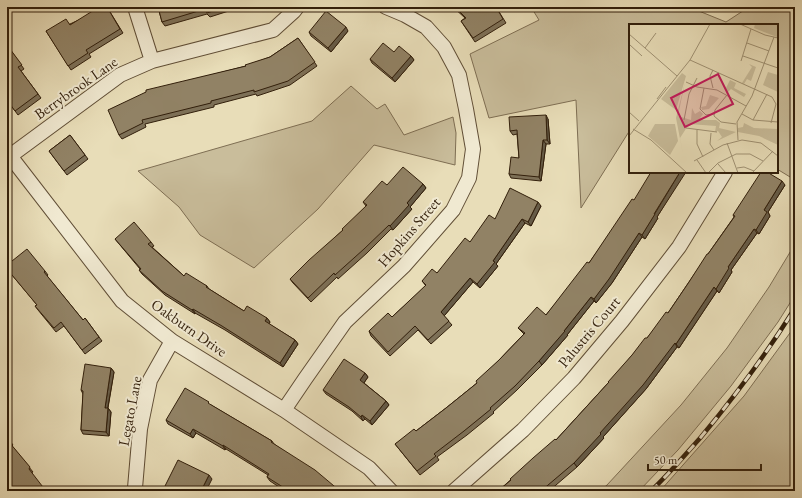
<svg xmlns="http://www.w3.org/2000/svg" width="802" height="498" font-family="'EB Garamond',serif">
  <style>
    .green { fill: #c9bd9b; stroke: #7e6e53 }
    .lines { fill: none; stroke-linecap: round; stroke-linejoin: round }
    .minor-casing { stroke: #604e36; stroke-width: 16 }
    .minor { stroke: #f0e9d1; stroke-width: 14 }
    .rail-casing { stroke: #321f0b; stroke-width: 4.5 }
    .rail { stroke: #f0e9d1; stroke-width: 3; stroke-dasharray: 9; stroke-linecap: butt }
    .wall { fill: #7d7057; stroke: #321f0b }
    .shaded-wall { fill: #665b47; stroke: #321f0b }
    .building { fill: #918265; stroke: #321f0b }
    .labels { text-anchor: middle; stroke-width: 4; stroke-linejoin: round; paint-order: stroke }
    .street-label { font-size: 15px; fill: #321f0b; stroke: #f0e9d1 }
    .inset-road { fill: none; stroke: #9f9173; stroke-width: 1 }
    .view { fill: #c2185b; fill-opacity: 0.15; stroke: #c2185b; stroke-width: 2 }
    .inset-edge { fill: none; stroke: #321f0b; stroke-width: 2 }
  </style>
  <rect width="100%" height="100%" fill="#e8ddb8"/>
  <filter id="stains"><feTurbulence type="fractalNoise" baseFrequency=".005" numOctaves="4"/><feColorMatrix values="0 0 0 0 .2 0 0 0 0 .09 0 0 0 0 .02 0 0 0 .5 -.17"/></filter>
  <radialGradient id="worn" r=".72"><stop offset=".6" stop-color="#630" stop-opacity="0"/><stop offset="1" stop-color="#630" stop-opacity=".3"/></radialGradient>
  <!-- green -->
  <path class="green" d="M531,7H689L726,22L749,7H795V180L777,169V119L778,117L777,115V25H630V130L581,208L576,100L489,118L470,54L539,20Z
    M351,86L377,109L385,104L404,135L453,117L456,133L455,165L374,145L318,209L254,268L200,235L179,207L138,171L312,121Z
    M795,244V295L778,322L731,386L678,450L639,491H600L607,485L681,405L727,348L769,287Z
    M795,326V491H660L744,396Z"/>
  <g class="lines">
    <!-- minor casing -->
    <g class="minor-casing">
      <path id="minor" d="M135,7L152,61
        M7,152L122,301L172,341L284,410L369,468L391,491
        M10,156L120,75L152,61L273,30L294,11L297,7
        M284,410L305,379L345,322L404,266L453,210L469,178L473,149L466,109L459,75L444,47L426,27L405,15L386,7
        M134,491L135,488L140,429L150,380L172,341
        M454,491L523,430L574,378L622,321L679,247L725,172"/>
    </g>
    <!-- minor -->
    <use href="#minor" class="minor"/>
    <!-- rail casing -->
    <g class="rail-casing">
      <path id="rail" d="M651,491C669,474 685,455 701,437C735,396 767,353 795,308"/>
    </g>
    <!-- rail -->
    <use href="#rail" class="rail"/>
  </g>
  <!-- wall -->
  <path class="wall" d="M107,7L123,33L89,54L91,57L71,70L46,31L70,24Z
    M158,7H242L238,9V8L210,17L207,14L165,26L162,22Z
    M453,7H496L506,23L475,42L461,21L465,18Z
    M348,31L331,52L311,36L309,32Z
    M298,38L317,66L290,85L257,96L256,94L214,105V107L145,124L146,127L122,139L119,135L146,92L246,66L270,57Z
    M7,45L24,69L21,71L41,98L18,115L7,100Z
    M394,52L411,56L414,60L395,82L372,63L370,59Z
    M548,119L550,144H546L541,181L511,178L509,174L519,158L517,134L513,135L510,131Z
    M70,135L88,159L67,175L49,151Z
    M680,180L657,217L658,218L645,239L642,237L612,283L596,303L594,301L567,335H568L542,365L517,390L493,412L494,413L467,435L437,457L439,460L420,475L395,444L416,431L446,408L477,383L524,334L518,328L546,315L589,263L634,200Z
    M423,184L426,188L410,207L412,209L393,230L391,229L367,253L338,279L337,277L311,302L293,283L290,279L343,230L366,206L363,202L387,185Z
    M785,185L768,212L770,216L759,234L757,233L731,270L732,272L719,293L717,291L679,348L677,347L646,389L603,437L604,438L577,467L549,491H498L556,440L609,382L647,338L668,313L689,282L708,254L734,217L733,215Z
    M541,206L531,226L525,223L496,264L498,266L480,288L473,282L444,316L452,325L431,344L418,330L390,356L371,336L369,331L392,317L426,286L422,281L437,273L495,219Z
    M115,239L151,242L154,246L152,247L184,276L207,286L209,289L244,311L267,318L270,322L269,324L295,340L298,344L283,367L225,330L195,313V314L165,295L142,274L139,270L140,269Z
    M7,269L45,271L48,275L47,276L83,320L85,318L102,341L85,354L64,326L56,332L38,310L35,306L37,305Z
    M111,368L114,372L108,408L111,412L109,436L83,434L81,430L83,394L81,390Z
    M365,373L368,377L364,383L386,401L389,405L372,425L365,419L363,421L352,411L326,394L323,390Z
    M211,405L272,441L274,444L340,491H285L270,481L267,477L268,475L226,449L225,450L196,433L193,438L168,424L166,420Z
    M7,437L13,445L12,446L33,472L7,484Z"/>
  <!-- shaded-wall -->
  <path class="shaded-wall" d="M346,27L348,31L331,52L328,48Z
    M411,56L414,60L395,82L392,78Z
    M546,115L548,119L550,144L547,140Z
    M543,140L546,144L541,181L539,177Z
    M680,172H686L657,217L658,218L645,239L642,235Z
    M782,181L785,185L768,212L770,216L759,234L756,230L764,210Z
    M423,184L426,188L410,207L412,209L393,230L390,226L407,203Z
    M538,202L541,206L531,226L528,222Z
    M522,219L525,223L496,264L498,266L480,288L477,284Z
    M754,229L757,233L731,270L732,272L719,293L716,289L728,267Z
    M639,233L642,237L612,283L596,303L594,299Z
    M470,278L473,282L444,316L441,312Z
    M714,287L717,291L679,348L676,344Z
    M591,297L594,301L567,335H568L542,365L539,361L564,331Z
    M193,309L195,313V314L192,310Z
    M267,318L270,322L268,325L265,321Z
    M295,340L298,344L283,367L280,363Z
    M675,343L677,347L646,389L603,437L604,438L577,467L574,463Z
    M111,368L114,372L107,412L105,408Z
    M365,373L368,377L363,384L360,380Z
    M386,401L389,405L372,425L370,421Z
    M108,408L111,412L109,436L106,432Z
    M362,415L365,419L363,421L361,417Z
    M193,429L196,433L193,438L190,434Z
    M223,445L226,449L225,450L223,446Z
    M209,475L212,479L206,491H201Z"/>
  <!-- building -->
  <path class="building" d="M99,7H107L120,29L86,50L88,53L68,66L46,31L66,19L70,25Z
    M158,7H225L207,13L205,9L162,22Z
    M455,7H496L503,19L473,38L461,21L466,18Z
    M326,11L346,27L328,48L309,32Z
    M298,38L315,62L288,81L254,92V90L211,101V103L142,120L143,123L119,135L108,110L146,92V90L246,66L245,65L270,57Z
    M383,43L394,52L399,46L411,56L392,78L370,59Z
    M7,45L22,65L18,67L38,94L15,111L7,100Z
    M546,115L547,140H543L539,177L509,174L511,157L519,158L517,130L510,131L509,117Z
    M70,135L85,155L64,171L49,151Z
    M403,167L423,184L407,203L409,205L390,226L389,225L364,249L335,275L334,273L308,298L290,279L309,260L343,230L342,229L367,205L363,202L382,181L387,185Z
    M651,172H680L654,214H655L642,235L639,233L609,279L594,299L591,297L564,331H565L539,361L515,386L490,408L491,409L464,431L434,454L436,456L417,471L395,444L414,429L416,431L446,408L477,383L476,381L499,360L525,333L518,328L537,307L546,315L587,262L589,263L632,199L634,200Z
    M761,172H767L782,181L764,210L767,212L756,230L754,229L728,267L729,268L716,289L714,287L676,344L675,343L643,385L600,433L601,434L574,463L541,491H498L511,480L510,479L533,458L555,439L556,440L609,382H608L632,355L645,338H647L666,312L668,313L689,282L707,254H708L735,216L733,215Z
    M510,188L538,202L528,222L522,219L493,261L495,262L477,284L470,278L441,312L449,321L428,340L415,326L388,352L369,331L388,313L392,317L426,285L422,281L432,269L437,273L465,238L470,242L489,215L495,219Z
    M134,222L151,242L148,244L184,276L186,273L207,286L206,287L244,311L247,306L267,318L265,321L295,340L280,363L222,326L193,309L192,310L162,291L139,270L141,269L115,239Z
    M27,249L45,271L44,272L83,320L85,318L99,337L82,350L61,322L54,328L35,306L37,305L7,269V265Z
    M344,359L365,373L360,380L386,401L370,421L362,415L361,417L349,407L323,390Z
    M85,364L111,368L105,408H108L106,432L81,430L83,391L81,390Z
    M185,388L209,402L208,403L272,441L271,442L315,470L340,491H295L293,489L291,491H289L267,477L269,474L223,445V446L193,429L190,434L166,420Z
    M7,437L11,441L9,442L30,467L29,469L46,491H13L7,484Z
    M178,460L209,475L201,491H167L168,488L165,486Z"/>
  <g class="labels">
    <!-- street labels -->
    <g class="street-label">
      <text transform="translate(76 88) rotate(-35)" y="5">Berrybrook Lane</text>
      <text transform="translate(409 232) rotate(-49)" y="5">Hopkins Street</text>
      <text transform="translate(189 328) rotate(35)" y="5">Oakburn Drive</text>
      <text transform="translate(589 332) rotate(-50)" y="5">Palustris Court</text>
      <text transform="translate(130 411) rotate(-79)" y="5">Legato Lane</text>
    </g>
  </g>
  <!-- overview -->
  <g transform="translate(629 24)">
    <rect width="149" height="149" fill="#e8ddb8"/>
    <path d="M126,0H149V21L148,13L125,4ZM120,40L127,43L122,57L118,55L115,60L113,59L123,43ZM139,48L149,51V68L134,61ZM53,49L57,52L47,86L32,75ZM101,56L107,59L105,64L117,70L115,73L102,65L98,69L97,64ZM56,58L49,92L62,96L63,84L66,90L71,87L74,90L71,94L74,96H87L91,99L90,104L107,108L88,117L93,113L89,107L86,108L87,102L60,100L51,114L54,130L47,94ZM81,71L90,74L80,85L73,86L72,83L77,82ZM115,99L125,104L149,105V121L130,112L109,108V104L114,103ZM26,100H46L49,117L41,131L19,112Z" fill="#c9bd9b"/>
    <path class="inset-road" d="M111,0L136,11L149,14M0,10L48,52M118,19L140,27M1,21L13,32M16,24L27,9M114,32L149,44M61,36L143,73L147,80L142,99M112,37L122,5M57,58L68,63L88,66L117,82M75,64L71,85L77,91L85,90M84,64L81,52L84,46M98,71L86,86L85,92L92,98L107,100M28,75L37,63M0,88L10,97M113,90L124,96L149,98M55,96L60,70L68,54M124,96L138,70M57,104L88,108M4,105L22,116L58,149M68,106V120L74,133M82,109L81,120L85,126M0,112L61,36L81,0M109,116L108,98L123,72L145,13M98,119L109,149M68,136L77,149M65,137L94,121L113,116L132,119L149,132M89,140L97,149M108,144L115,143L125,147M79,149L89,139L107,130H121L134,137M123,149L144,127"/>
    <path class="view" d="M89,50L104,80L56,103L42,74Z"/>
    <rect width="149" height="149" class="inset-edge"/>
  </g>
  <!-- margin -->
  <rect width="802" height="498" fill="none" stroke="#e8ddb8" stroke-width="24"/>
  <rect x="8" y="8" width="786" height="482" fill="none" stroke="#321f0b" stroke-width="2"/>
  <rect x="12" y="12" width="778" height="474" fill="none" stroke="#321f0b"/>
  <!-- scale -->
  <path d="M648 464v6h113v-6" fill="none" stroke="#321f0b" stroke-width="2"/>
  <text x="654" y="464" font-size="12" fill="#321f0b" stroke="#f0e9d1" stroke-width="3" paint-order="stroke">50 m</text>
  <rect width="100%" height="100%" filter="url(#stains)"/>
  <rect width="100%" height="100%" fill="url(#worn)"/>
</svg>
